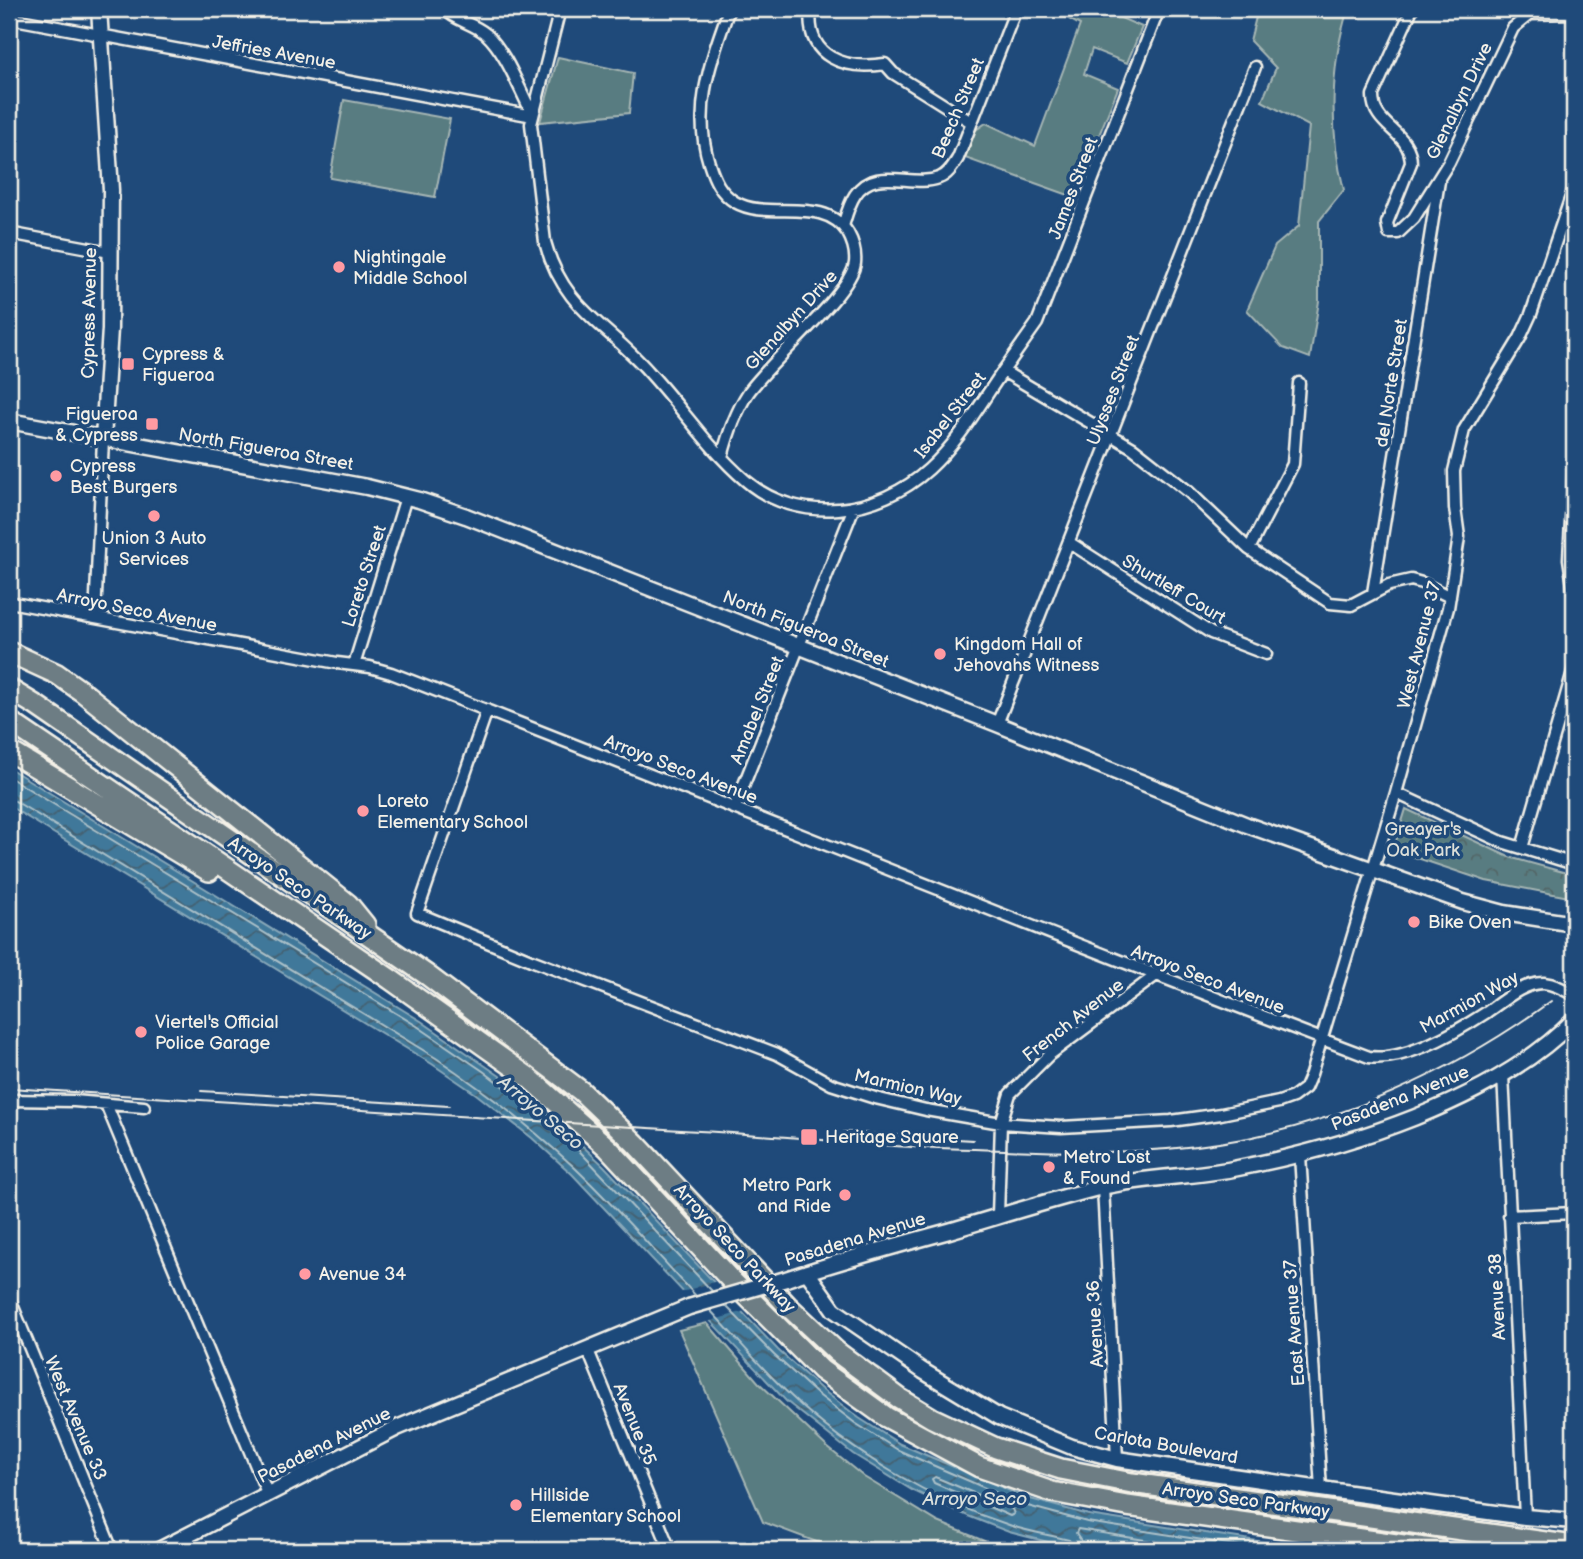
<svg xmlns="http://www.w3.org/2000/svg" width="1583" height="1559" font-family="'Balsamiq Sans',sans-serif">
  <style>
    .green { fill: #597c81; stroke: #a6b6b4; stroke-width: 2 }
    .park { fill: url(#park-crowns); stroke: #a6b6b4; stroke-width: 2 }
    .water { fill: url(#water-waves); stroke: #88a8b9; stroke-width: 2 }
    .pier { fill: #1f4a7a }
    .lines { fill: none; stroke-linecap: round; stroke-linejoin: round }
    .shore { stroke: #acc1c9; stroke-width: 2 }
    .street-casing { stroke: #f4f1e8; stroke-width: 15 }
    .secondary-casing { stroke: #f4f1e8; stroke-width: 19 }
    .highway-casing { stroke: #f4f1e8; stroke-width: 24 }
    .street { stroke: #1f4a7a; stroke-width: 10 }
    .secondary { stroke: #1f4a7a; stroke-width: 14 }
    .highway { stroke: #6d7d84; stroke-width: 19 }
    .tram { stroke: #f4f1e8; stroke-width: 2 }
    .secondary-bridge-casing { stroke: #f4f1e8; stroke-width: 19; stroke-linecap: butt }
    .secondary-bridge { stroke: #1f4a7a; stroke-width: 14 }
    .poi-dot { fill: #ff9aa2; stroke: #1f4a7a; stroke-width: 2.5 }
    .labels { text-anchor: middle; stroke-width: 7; stroke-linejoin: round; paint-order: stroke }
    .street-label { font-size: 18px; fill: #f4f1e8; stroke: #1f4a7a }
    .poi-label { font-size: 18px; fill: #f4f1e8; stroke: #1f4a7a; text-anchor: start }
    .park-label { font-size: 18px; fill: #dddfd9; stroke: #1f4a7a }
    .water-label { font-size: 19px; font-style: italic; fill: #d9dfdc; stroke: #1f4a7a }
  </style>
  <defs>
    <pattern id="park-crowns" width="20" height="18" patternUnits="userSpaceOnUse" patternTransform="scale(1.75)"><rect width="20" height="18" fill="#597c81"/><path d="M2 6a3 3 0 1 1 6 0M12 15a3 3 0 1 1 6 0" fill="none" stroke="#526566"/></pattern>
    <pattern id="water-waves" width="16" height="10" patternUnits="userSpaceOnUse" patternTransform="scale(1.75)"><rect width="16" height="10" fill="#40789a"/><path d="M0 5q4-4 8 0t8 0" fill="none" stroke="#446070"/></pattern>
  </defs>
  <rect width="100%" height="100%" fill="#1f4a7a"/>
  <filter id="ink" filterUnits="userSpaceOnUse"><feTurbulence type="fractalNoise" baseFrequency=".0143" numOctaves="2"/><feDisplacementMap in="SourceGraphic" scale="14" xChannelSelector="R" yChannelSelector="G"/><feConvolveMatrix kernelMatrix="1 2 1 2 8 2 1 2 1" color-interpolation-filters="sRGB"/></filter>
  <g filter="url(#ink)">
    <!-- green -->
    <path class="green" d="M1051,9H1100L1142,27L1127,63L1092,49L1084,74L1118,88L1074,197L965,158L973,132L986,123L1035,146L1080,25Z
      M1258,9H1348C1330,65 1329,133 1344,190L1319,221V301L1310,358L1283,348L1247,310L1275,246L1299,226L1309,126L1262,101L1276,68L1250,41Z
      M558,57L633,73L629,113L540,122Z
      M344,100L450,119L435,197L330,178Z
      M707,1323L759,1383L827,1447L864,1477L938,1522L1006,1550H838L763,1522L679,1330Z"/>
    <!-- park -->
    <path class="park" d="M1406,809L1509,857L1574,875V898L1486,881L1402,853L1396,841Z"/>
    <!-- water -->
    <path class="water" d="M9,768L421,1021L530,1097L604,1166L778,1350L820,1388L859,1418L900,1444L1027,1498L1089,1515L1316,1550H1079L1009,1532L968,1516L912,1490L853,1454L786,1401L572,1174L532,1138L476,1094L432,1064L9,806Z"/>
    <!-- pier -->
    <path class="pier" d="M717,1281L745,1311L707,1322L679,1293Z"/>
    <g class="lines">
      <!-- shore -->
      <path class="shore" d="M9,777L417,1026L483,1071L525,1103L569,1140L712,1291
        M9,801H15L436,1058C485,1091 531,1127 574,1167C617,1208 656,1253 696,1296
        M726,1306L774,1355L816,1393L855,1423L898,1450L1024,1505L1087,1522L1267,1550
        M710,1310C737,1339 762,1369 791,1396C851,1454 932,1500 1012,1526C1030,1532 1050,1535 1069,1540L1073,1545L1074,1550
        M935,1477L1012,1509L1014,1514L1010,1516L934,1483L932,1479Z
        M1083,1550L1082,1542L1076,1533L1078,1529L1206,1550"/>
      <!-- street casing -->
      <g class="street-casing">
        <path id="street" d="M444,9C456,21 473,23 486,34C506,52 520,91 533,115
          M560,9L531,124L545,242C563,309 607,324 649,372C681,407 709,449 745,480C798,526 879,515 929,469C959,442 980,404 1003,371L1133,448L1189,492L1249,549L1330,603L1351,605L1389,585L1411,580L1422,583L1450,597
          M811,9C805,58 845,70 885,64L893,73L971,122
          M1412,9L1373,95C1372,127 1411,131 1411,163L1387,223L1389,233H1398L1414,218L1449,162L1513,28L1530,14L1574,13
          M9,18L533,116
          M843,226C846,216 849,204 855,195C874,165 912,188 939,178C948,175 953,166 958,158L1016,9
          M9,233L110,252
          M1003,371L1037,323L1159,9
          M722,457C728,434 735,413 748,393C770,361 851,294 855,263C856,253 853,242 848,233C823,194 769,222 735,202C720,193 714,179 709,163C692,109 711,60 729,9
          M1574,463L1569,559L1574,592
          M1070,543L1211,633L1266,654
          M1249,549L1293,464L1299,383
          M1373,593L1439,181
          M9,602L337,663L370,667L391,673C718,800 1042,933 1369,1057C1405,1062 1458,1031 1487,1012C1503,1001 1524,982 1544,983C1555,984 1565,990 1574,995
          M95,618L103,439
          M354,665L406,497
          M487,710L417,913L531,960L777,1054L831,1084L875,1098L926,1110L1001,1123L1061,1127L1171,1121L1221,1114L1279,1102L1293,1097L1305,1088L1311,1074L1396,793L1448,608L1459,537L1455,508L1454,471L1464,430L1520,338L1531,314L1574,188
          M997,724L1255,67
          M1396,793L1502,842L1574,864
          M735,807L854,507
          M1522,848L1574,668
          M1503,1075L1525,1517
          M9,1100L74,1101L144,1107
          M106,1104L268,1495
          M1300,1155L1321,1489
          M1103,1187L1117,1459
          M998,1215L1001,1123L1010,1094L1049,1055L1155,976
          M1509,1216L1574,1213
          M9,1297L112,1550
          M587,1348L670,1550"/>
      </g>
      <!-- secondary casing -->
      <g class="secondary-casing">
        <path id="secondary" d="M99,9L111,190L110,329L103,439
          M9,421L367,487L419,500L466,516L997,724L1247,825L1463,902L1504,913L1574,924
          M807,1272L834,1310L923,1371L999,1417L1072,1447L1117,1459L1321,1489L1525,1517L1574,1521
          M786,1279C839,1261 894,1246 949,1231C1000,1216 1050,1200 1102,1187C1145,1177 1190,1177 1233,1169C1343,1148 1494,1102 1574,1020
          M159,1550L397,1428L689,1307"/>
      </g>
      <!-- highway casing -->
      <g class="highway-casing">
        <path id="highway" d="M9,652L57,674L84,693L348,904L365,925
          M9,689L37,706L427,975L581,1091L635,1143L788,1306L837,1352L899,1398L932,1418L996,1448L1061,1469L1132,1483L1574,1546
          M9,721L390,979L528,1077L608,1148L728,1277L821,1370L886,1417L979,1467L1052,1492L1127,1506L1439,1550
          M9,751L209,871"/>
      </g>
      <!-- street -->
      <use href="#street" class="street"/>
      <!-- secondary -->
      <use href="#secondary" class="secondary"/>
      <!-- highway -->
      <use href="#highway" class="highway"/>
      <!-- tram -->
      <path class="tram" d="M9,1088C233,1104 457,1118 681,1130C745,1133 808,1139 871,1144C916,1149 961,1148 1005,1150C1077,1153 1147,1154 1219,1143C1338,1125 1454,1072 1551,1001
        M201,1091L449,1106
        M844,1132L973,1140"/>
      <!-- secondary-bridge casing -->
      <g class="secondary-bridge-casing">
        <path id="secondary-bridge" d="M689,1307L786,1279"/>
      </g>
      <!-- secondary-bridge -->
      <use href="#secondary-bridge" class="secondary-bridge"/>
    </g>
  </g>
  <!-- markers -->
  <g class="poi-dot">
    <circle cx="339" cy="267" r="7"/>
    <rect x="121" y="357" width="14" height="14" rx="3.5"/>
    <rect x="145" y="417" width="14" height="14" rx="3.5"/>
    <circle cx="56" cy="476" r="7"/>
    <circle cx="154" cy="516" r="7"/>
    <circle cx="940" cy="654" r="7"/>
    <circle cx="363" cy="811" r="7"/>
    <circle cx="1414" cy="922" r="7"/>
    <circle cx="141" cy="1032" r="7"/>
    <rect x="800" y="1128" width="18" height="18" rx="3.5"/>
    <circle cx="1049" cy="1167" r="7"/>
    <circle cx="845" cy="1195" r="7"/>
    <circle cx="305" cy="1274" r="7"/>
    <circle cx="516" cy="1505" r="7"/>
  </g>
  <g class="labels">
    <!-- street labels -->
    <g class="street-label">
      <text transform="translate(274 52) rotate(10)" y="6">Jeffries Avenue</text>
      <text transform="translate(1459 101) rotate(-64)" y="6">Glenalbyn Drive</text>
      <text transform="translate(958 108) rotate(-67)" y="6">Beech Street</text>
      <text transform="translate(1073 188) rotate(-69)" y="6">James Street</text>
      <text transform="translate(89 313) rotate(-89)" y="6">Cypress Avenue</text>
      <text transform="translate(791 320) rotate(-48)" y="6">Glenalbyn Drive</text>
      <text transform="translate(1391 383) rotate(-81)" y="6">del Norte Street</text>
      <text transform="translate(1113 390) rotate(-69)" y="6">Ulysses Street</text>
      <text transform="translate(950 415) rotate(-52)" y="6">Isabel Street</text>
      <text transform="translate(266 449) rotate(10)" y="6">North Figueroa Street</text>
      <text transform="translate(364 576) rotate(-72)" y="6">Loreto Street</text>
      <text transform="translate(1174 589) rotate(31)" y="6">Shurtleff Court</text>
      <text transform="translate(137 610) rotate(11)" y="6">Arroyo Seco Avenue</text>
      <text transform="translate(806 629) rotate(22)" y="6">North Figueroa Street</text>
      <text transform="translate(1419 645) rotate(-76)" y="6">West Avenue 37</text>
      <text transform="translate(757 710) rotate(-68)" y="6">Amabel Street</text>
      <text transform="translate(681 769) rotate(21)" y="6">Arroyo Seco Avenue</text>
      <text transform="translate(300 888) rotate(34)" y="6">Arroyo Seco Parkway</text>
      <text transform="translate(1208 979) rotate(21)" y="6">Arroyo Seco Avenue</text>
      <text transform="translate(1469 1002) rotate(-29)" y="6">Marmion Way</text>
      <text transform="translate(1073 1020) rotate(-38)" y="6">French Avenue</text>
      <text transform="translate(908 1087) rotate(13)" y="6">Marmion Way</text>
      <text transform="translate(1400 1098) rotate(-22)" y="6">Pasadena Avenue</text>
      <text transform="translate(855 1239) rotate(-17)" y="6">Pasadena Avenue</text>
      <text transform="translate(735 1248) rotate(47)" y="6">Arroyo Seco Parkway</text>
      <text transform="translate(1497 1297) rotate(-93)" y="6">Avenue 38</text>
      <text transform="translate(1294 1323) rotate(-94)" y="6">East Avenue 37</text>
      <text transform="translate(1095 1324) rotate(-93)" y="6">Avenue 36</text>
      <text transform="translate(76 1418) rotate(67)" y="6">West Avenue 33</text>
      <text transform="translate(635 1424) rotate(68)" y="6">Avenue 35</text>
      <text transform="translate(324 1445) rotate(-27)" y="6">Pasadena Avenue</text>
      <text transform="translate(1166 1445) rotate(10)" y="6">Carlota Boulevard</text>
      <text transform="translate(1246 1500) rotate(8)" y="6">Arroyo Seco Parkway</text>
    </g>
    <!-- poi labels -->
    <g class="poi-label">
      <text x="353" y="263">Nightingale<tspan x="353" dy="21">Middle School</tspan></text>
      <text x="142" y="360">Cypress &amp;<tspan x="142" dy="21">Figueroa</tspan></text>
      <text x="138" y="420" text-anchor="end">Figueroa<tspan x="138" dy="21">&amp; Cypress</tspan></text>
      <text x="70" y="472">Cypress<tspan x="70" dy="21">Best Burgers</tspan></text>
      <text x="154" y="544" text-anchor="middle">Union 3 Auto<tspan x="154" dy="21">Services</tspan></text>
      <text x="954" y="650">Kingdom Hall of<tspan x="954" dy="21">Jehovahs Witness</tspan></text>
      <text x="377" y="807">Loreto<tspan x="377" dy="21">Elementary School</tspan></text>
      <text x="1428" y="928">Bike Oven</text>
      <text x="155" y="1028">Viertel's Official<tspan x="155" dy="21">Police Garage</tspan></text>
      <text x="825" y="1143">Heritage Square</text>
      <text x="1063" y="1163">Metro Lost<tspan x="1063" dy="21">&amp; Found</tspan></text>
      <text x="831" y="1191" text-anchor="end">Metro Park<tspan x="831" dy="21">and Ride</tspan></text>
      <text x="319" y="1280">Avenue 34</text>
      <text x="530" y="1501">Hillside<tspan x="530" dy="21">Elementary School</tspan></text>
    </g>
    <!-- park labels -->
    <g class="park-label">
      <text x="1423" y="835">Greayer's<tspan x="1423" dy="21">Oak Park</tspan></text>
    </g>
    <!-- water labels -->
    <g class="water-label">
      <text transform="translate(541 1112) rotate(40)" y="7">Arroyo Seco</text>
      <text x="975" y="1505">Arroyo Seco</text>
    </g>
  </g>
  <!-- margin -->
  <rect width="1583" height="1559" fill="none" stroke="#1f4a7a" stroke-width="35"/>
  <rect x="18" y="18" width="1548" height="1524" fill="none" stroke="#f4f1e8" stroke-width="2.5" filter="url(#ink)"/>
</svg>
